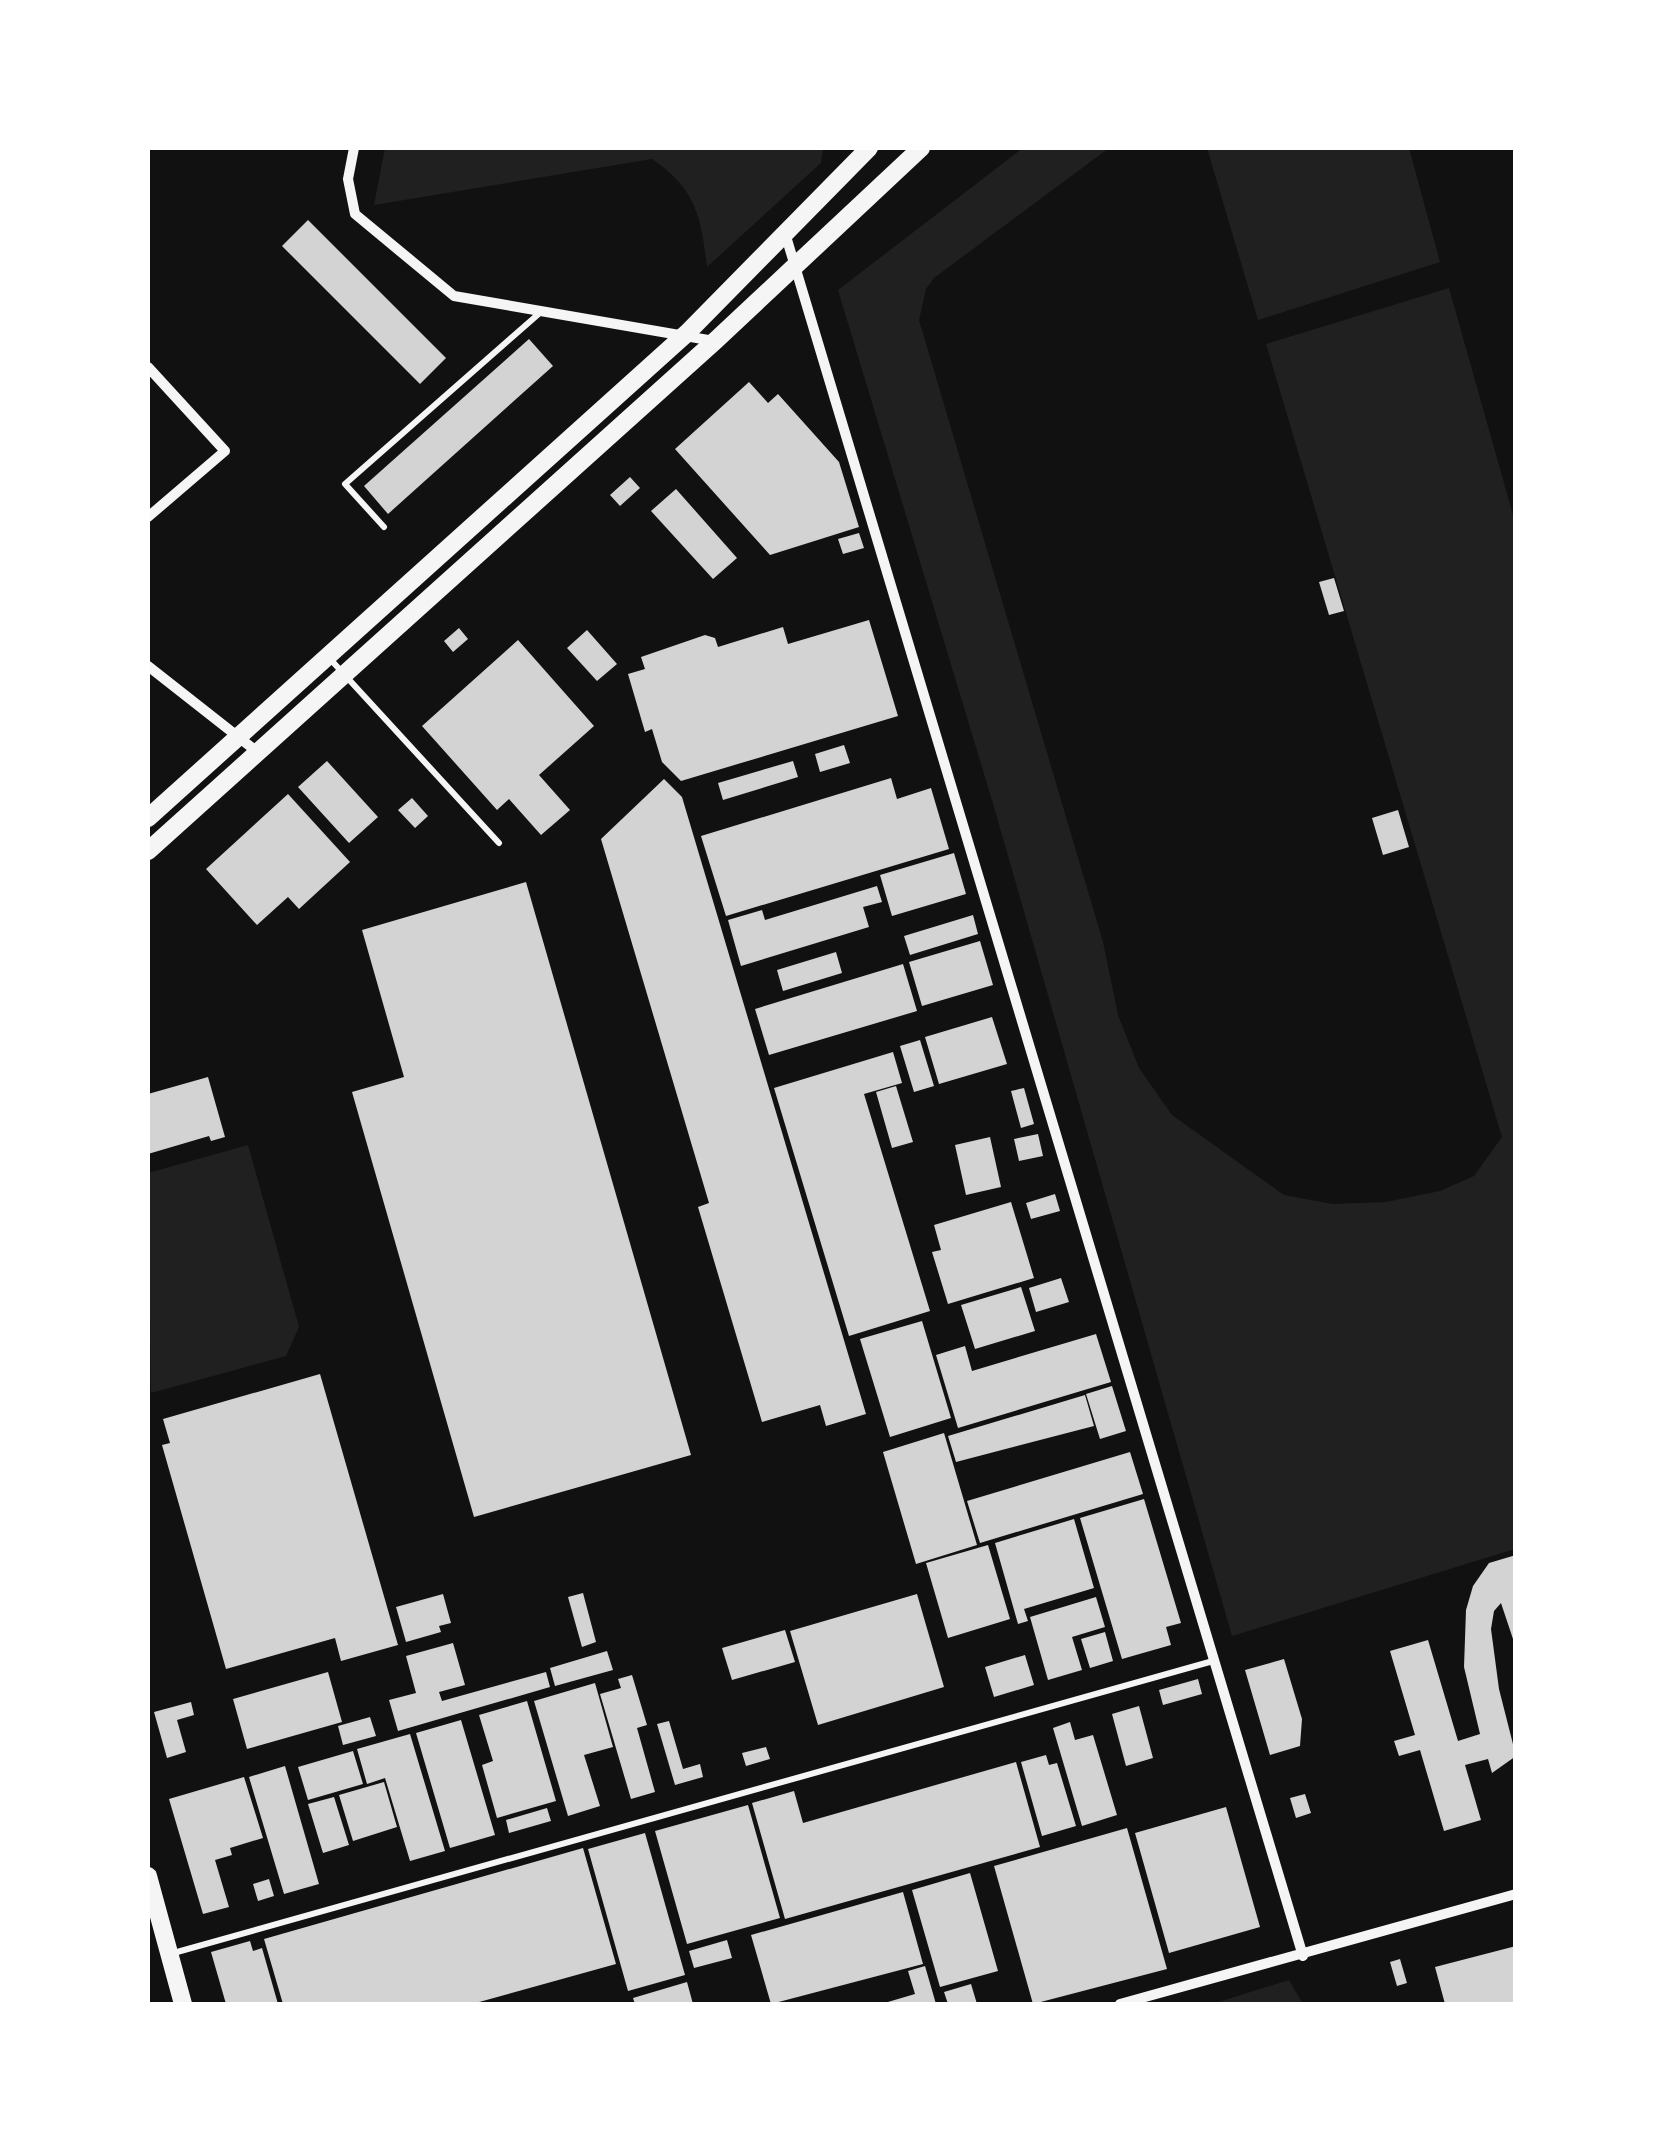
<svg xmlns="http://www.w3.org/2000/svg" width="1663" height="2152" font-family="'Source Serif 4',serif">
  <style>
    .green { fill: #202020 }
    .building { fill: #d3d3d3 }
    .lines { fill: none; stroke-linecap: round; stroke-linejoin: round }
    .service { stroke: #f5f5f5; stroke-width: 6 }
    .minor { stroke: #f5f5f5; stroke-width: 10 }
    .secondary { stroke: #f5f5f5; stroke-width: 18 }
  </style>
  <rect width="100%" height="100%" fill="#111"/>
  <!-- green -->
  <path class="green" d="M385,148H823L821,163L707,267C701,216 696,189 652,159L374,205Z
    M1023,148H1109L934,278L926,289L919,320L1103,942L1118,1015L1139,1068L1172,1115L1284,1195L1332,1204L1386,1202L1440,1191L1474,1176L1502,1137L1266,344L1449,288L1515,522V1549L1232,1636L994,807L838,290Z
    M1207,148H1409L1440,262L1258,320Z
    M248,1145L299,1327L286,1356L151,1393L148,1173Z
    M1289,1980L1303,2004H1212Z"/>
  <!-- building -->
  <path class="building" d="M308,220L446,358L420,384L282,246Z
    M529,339L553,366L388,514L364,486Z
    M749,382L768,403L778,394L839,462L859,527L770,555L675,449Z
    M630,477L640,488L620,506L610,495Z
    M676,489L737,558L713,579L651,511Z
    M859,533L864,548L843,554L838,539Z
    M1334,578L1344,611L1329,615L1319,582Z
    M869,620L898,716L681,781L662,762L652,729L645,732L628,674L645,669L641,657L705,635L715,638L718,647L783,627L788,644Z
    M459,628L468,639L453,652L444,641Z
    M587,630L617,664L597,681L567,648Z
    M518,640L594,726L539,775L570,810L541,835L509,799L497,810L422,726Z
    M844,745L850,763L820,772L815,754Z
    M327,761L378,817L349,843L298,787Z
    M793,761L798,777L723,800L718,783Z
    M891,778L897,799L931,788L949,849L726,916L701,836Z
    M664,779L682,797L866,1414L826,1426L820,1405L762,1422L698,1207L709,1203L601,839Z
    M288,794L350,862L299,909L288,897L257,925L206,869Z
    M412,798L428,816L415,828L398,810Z
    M1398,810L1409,847L1383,855L1372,818Z
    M954,853L966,894L892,916L880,875Z
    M526,882L691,1455L474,1517L352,1092L404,1077L362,930Z
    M877,886L882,902L863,907L869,927L741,966L728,920L762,910L765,920Z
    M973,915L978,934L910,955L904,936Z
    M980,941L993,985L922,1006L909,962Z
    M836,952L842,973L783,991L777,970Z
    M903,964L917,1011L769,1055L755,1009Z
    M992,1017L1007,1064L939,1084L925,1037Z
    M920,1040L934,1086L914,1092L900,1046Z
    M893,1052L902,1083L864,1094L930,1311L849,1336L774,1088Z
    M208,1077L225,1137L211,1141L209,1136L148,1154V1094Z
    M896,1086L913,1142L892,1148L876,1092Z
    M1024,1088L1034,1124L1021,1128L1011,1091Z
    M1038,1134L1043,1156L1019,1161L1014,1139Z
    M990,1137L1001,1187L966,1195L955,1145Z
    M1055,1194L1060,1211L1031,1219L1026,1203Z
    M1011,1202L1034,1278L948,1304L932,1252L941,1250L934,1225Z
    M1061,1278L1069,1302L1036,1312L1029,1288Z
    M1021,1287L1035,1331L975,1349L961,1305Z
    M922,1321L951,1418L890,1437L860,1339Z
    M1096,1334L1111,1382L958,1428L936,1355L965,1346L972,1371Z
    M320,1374L398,1645L341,1661L335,1638L226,1669L162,1445L170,1443L163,1419Z
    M1112,1386L1126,1431L1100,1439L1086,1394Z
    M1085,1395L1094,1426L956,1462L948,1436Z
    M944,1433L977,1545L916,1564L883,1452Z
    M1130,1452L1143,1494L980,1543L967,1501Z
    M1144,1499L1181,1623L1166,1627L1171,1645L1122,1659L1080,1518Z
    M1074,1519L1094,1588L1024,1609L1028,1621L1018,1624L995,1543Z
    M988,1545L1010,1619L948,1638L926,1563Z
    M1516,1555V1648L1501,1603L1494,1611L1491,1629L1499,1689L1516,1756L1492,1773L1488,1759L1465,1765L1481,1820L1444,1831L1420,1750L1399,1756L1394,1741L1415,1735L1390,1651L1428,1640L1458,1741L1480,1734L1464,1667L1466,1610L1473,1586L1489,1563Z
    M583,1593L596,1642L582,1647L568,1597Z
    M443,1594L451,1623L439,1626L441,1632L406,1642L396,1607Z
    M917,1594L944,1687L818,1725L790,1631Z
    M1096,1597L1105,1627L1072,1637L1082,1670L1048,1680L1030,1617Z
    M785,1630L795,1662L732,1680L722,1648Z
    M1105,1632L1113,1661L1090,1668L1081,1639Z
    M453,1643L465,1685L439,1692L442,1701L546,1672L550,1687L398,1731L389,1700L416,1693L406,1656Z
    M607,1651L613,1670L555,1686L550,1668Z
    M1025,1655L1034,1685L994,1697L985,1667Z
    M1284,1659L1302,1719L1300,1746L1270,1755L1245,1670Z
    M328,1672L342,1722L247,1749L233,1699Z
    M632,1675L647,1725L637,1728L655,1792L631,1799L600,1694L621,1688L618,1679Z
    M1198,1679L1202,1694L1163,1705L1159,1690Z
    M595,1683L613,1747L584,1755L600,1806L568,1816L534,1701Z
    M527,1701L556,1801L497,1818L482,1765L493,1761L479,1715Z
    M191,1702L194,1715L177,1720L186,1752L167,1758L154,1712Z
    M1139,1706L1153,1758L1126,1766L1112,1714Z
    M370,1717L376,1736L343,1745L338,1726Z
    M461,1720L495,1835L450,1848L416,1733Z
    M669,1721L683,1769L700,1764L703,1777L675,1785L657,1724Z
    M1070,1722L1075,1740L1093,1735L1117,1815L1082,1826L1053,1728Z
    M410,1734L445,1851L410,1861L385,1778L367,1784L357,1749Z
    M766,1747L770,1759L746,1766L742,1753Z
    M353,1751L363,1784L308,1800L298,1767Z
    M1046,1755L1049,1765L1057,1763L1076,1826L1042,1836L1021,1762Z
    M1016,1762L1040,1847L785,1919L752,1803L794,1791L803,1823Z
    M285,1766L319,1884L284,1894L249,1777Z
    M244,1777L263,1838L230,1848L232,1855L215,1860L229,1907L203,1914L169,1799Z
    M384,1782L397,1827L353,1841L339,1795Z
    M1305,1794L1311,1813L1296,1818L1290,1798Z
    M334,1797L349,1845L323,1853L308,1804Z
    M748,1805L780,1918L687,1944L655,1831Z
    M1226,1807L1260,1927L1169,1953L1135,1833Z
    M547,1808L551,1821L509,1833L506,1820Z
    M1127,1828L1167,1969L1033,2004L994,1866Z
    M645,1833L685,1975L628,1991L588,1849Z
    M583,1848L616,1964L472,2004H283L264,1939Z
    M970,1873L998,1971L940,1987L912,1890Z
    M269,1879L274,1896L258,1901L253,1884Z
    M903,1892L923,1964L771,2004L751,1935Z
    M727,1940L732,1958L694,1968L689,1951Z
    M250,1941L253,1951L262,1948L278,2004H226L211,1952Z
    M1516,1946V2004H1445L1435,1967Z
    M1400,1959L1407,1983L1397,1986L1390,1962Z
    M925,1966L936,2004H881L915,1994L908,1971Z
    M687,1982L693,2004H635L633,1998Z
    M971,1984L977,2004H948L944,1992Z"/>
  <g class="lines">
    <!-- service -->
    <path class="service" d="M384,527L345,484L542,311
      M331,660L499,843
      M170,1954L1213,1661"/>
    <!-- minor -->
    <path class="minor" d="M354,148L348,179L355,214L454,296L714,341
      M785,233L1303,1956
      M148,367L225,451L148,517
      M148,666L260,754
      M1120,2004L1516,1894"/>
    <!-- secondary -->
    <path class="secondary" d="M148,818L687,333L869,148
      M148,851L715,341L921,148
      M148,1876L183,2004"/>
  </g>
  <!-- border -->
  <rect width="1663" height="2152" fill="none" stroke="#ffffff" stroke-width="300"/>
</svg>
